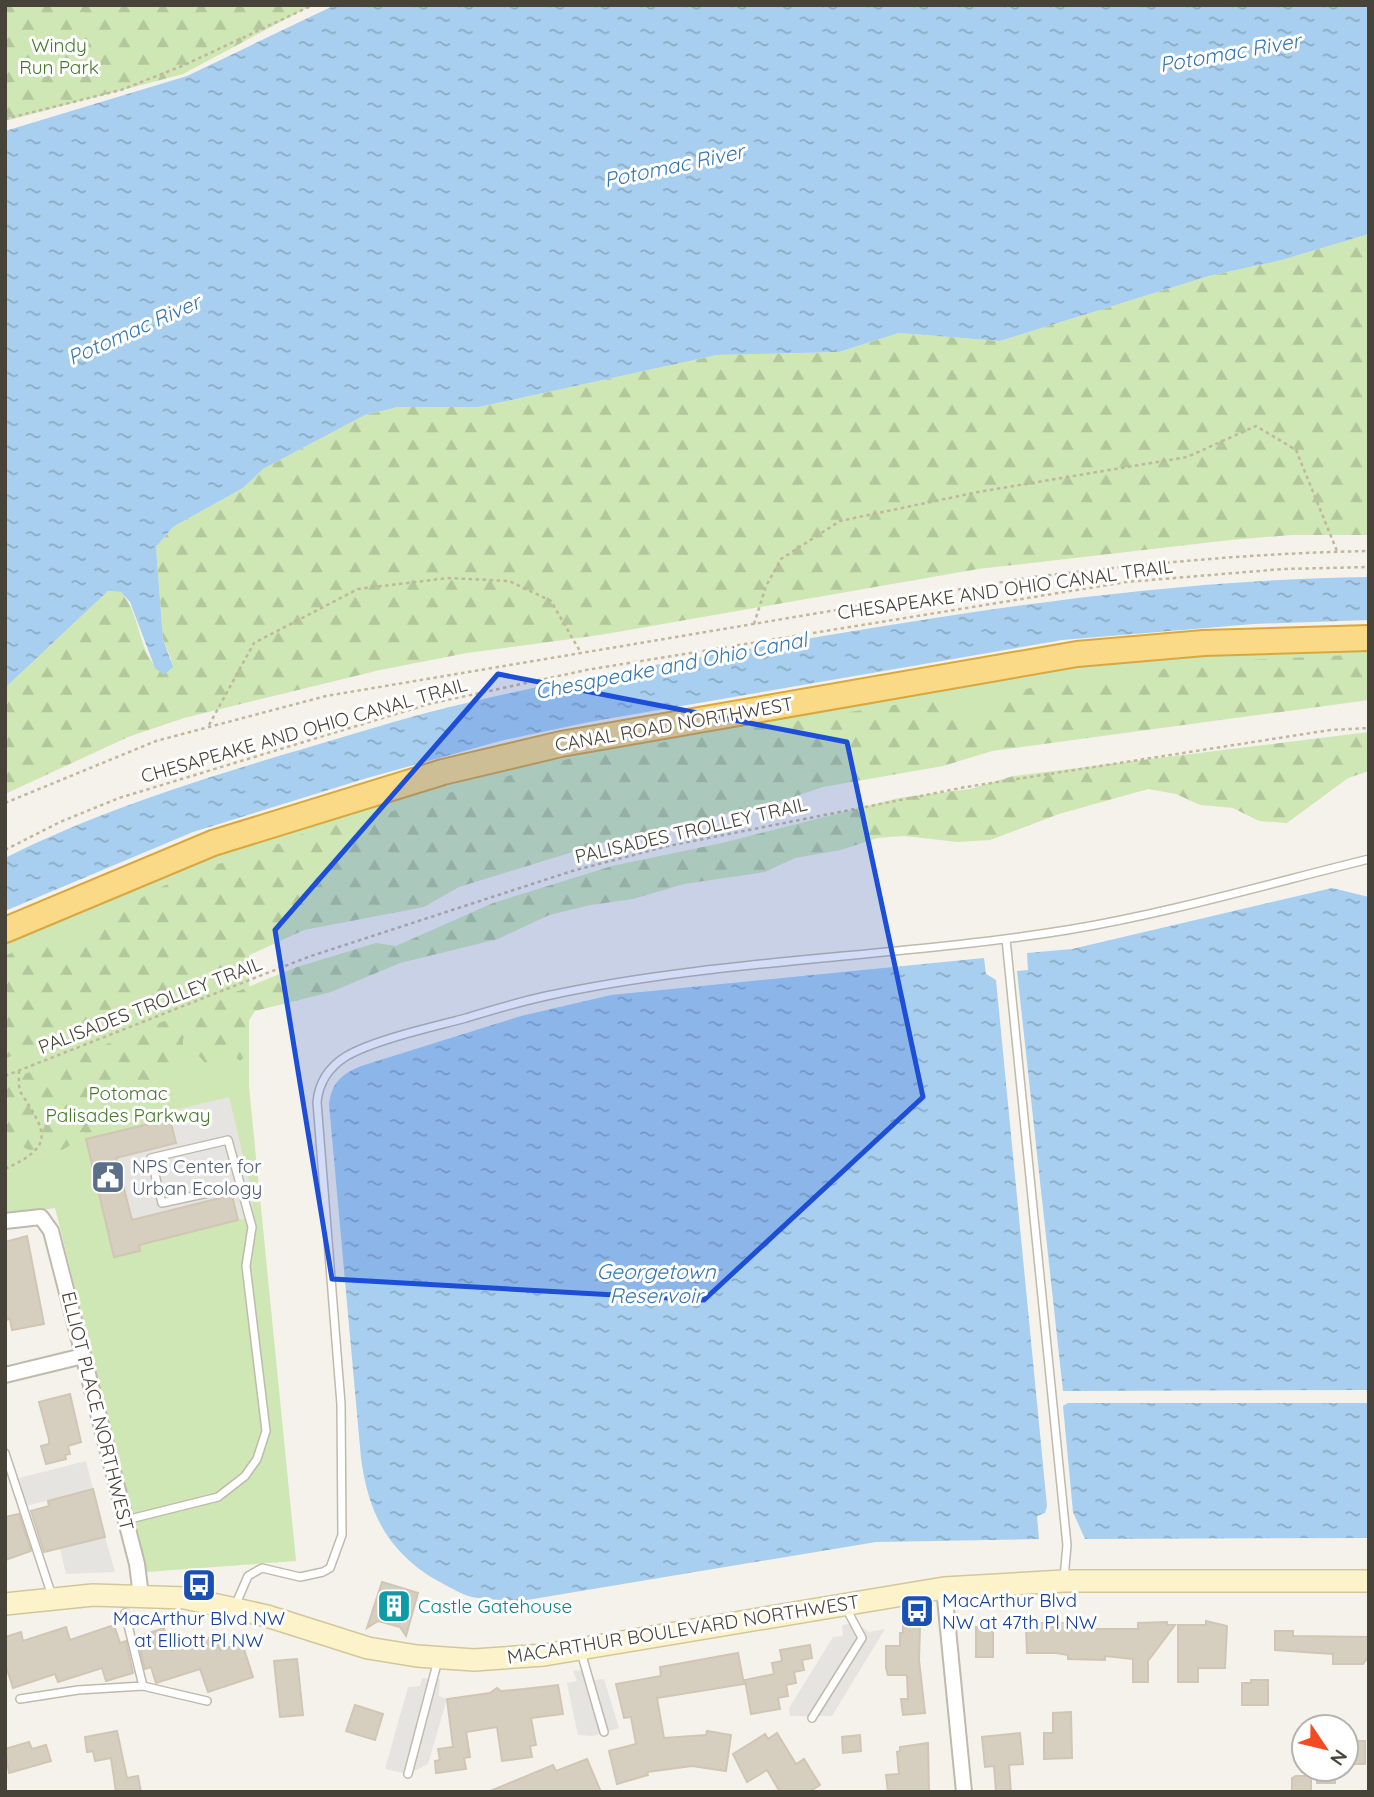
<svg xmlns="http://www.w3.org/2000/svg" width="1374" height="1797" font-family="Quicksand,sans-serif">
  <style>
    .green { fill: #cee7b4 }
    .forest { fill: url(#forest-firs) }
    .parking { fill: #e6e4e1 }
    .water { fill: url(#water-ripples) }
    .building { fill: #d6cebf; stroke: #d1c6b3; stroke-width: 2 }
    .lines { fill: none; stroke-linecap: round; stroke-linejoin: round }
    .service-casing { stroke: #c0baac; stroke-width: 10 }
    .minor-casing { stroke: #c0baac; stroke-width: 18 }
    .secondary-casing { stroke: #d3c79a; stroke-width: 24 }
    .trunk-casing { stroke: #daa73f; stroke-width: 28 }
    .path { stroke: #c1b69e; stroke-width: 2.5; stroke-dasharray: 3.5 3.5; stroke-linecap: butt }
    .service { stroke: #fff; stroke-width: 7 }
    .minor { stroke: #fff; stroke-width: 14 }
    .secondary { stroke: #fdf3cb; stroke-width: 21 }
    .trunk { stroke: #fada86; stroke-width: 24 }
    .marked { fill: #1d4ed8; fill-opacity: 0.2; stroke: #1d4ed8; stroke-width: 5; stroke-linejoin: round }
    .labels { text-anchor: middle; stroke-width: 6; stroke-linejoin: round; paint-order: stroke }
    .park-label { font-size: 19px; fill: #46792c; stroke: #fff }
    .street-label { font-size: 19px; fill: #484338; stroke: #fff }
    .service-label { font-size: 19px; fill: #4e5e75; stroke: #fff; text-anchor: start }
    .transit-label { font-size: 19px; fill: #164399; stroke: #fff; text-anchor: start }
    .culture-label { font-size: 19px; fill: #0d838f; stroke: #fff; text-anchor: start }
    .water-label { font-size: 21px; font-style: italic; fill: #3377b2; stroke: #fff }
  </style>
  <defs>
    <pattern id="forest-firs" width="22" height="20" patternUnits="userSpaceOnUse" patternTransform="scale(1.75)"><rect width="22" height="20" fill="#cee7b4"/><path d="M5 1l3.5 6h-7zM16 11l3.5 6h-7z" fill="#b2c79c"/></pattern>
    <pattern id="water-ripples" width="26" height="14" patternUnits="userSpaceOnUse" patternTransform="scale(1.75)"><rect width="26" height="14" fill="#a8cfef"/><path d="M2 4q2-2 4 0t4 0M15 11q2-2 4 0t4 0" fill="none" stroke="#8baac3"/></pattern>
  </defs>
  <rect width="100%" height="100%" fill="#f4f2ea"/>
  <!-- green -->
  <path class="green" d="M1369,647V677L1272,675L249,926V1087L296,1561L146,1572L55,1208L5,1215V942L194,862L426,785L536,760L998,677L1145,657Z"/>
  <!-- forest -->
  <path class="forest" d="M5,5H312L183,74L5,121Z
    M1369,234V535H1292L1230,540L978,569L600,635L467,653L380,670L184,718L128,737L5,794V688L108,591L121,592C142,615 137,656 164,674L171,659L163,639L156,547L173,527L243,488L263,469L365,415L398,407H479L717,355L839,352L899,333L1000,341L1209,276L1282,260Z
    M1369,654V700L992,751L943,766L823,787L775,803L618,838L459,887L424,907L304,930L169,992L63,1030L5,1059V956L39,940L54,939L77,944L84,941L96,923L159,888L206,867L247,857L321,826L362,821L455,791L579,756L912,702H935L964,715H975L995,709L1023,690L1068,677L1112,685L1167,668L1208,662Z
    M1369,732V771L1348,778L1287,823L1259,821L1233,808L1200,805L1176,794L1148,789L1059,814L990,840L958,842L904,836L877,838L841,850L795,858L765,872L684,884L633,899L591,905L549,915L498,939L400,963L331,992L255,1011L248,1022L249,1052L240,1061L230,1052L224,1053L218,1065L208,1066L197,1054L194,1033H188L183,1039V1062C169,1089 134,1093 107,1087L104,1091L109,1103L131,1108V1116C118,1125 104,1127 90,1133C71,1141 64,1156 40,1154C27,1152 17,1140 5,1140V1081L115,1041L297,967L376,943L396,946L493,903L612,866L722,843L899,798L970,789L1013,776Z"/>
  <!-- parking -->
  <path class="parking" d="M229,1097L251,1188L253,1218L238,1220L232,1195L132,1220L118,1157L176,1143L167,1112Z
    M86,1461L93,1489L26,1506L19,1478Z
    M105,1537L115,1572L66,1574L60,1549Z
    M855,1623L869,1632L885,1629L832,1716H790L789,1708L833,1637L843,1636L842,1625Z
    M587,1669L593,1680L604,1679L619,1728L593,1736L578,1735L567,1683L577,1681L573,1671Z
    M422,1678L440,1679L439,1696L447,1699L428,1764L408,1774L385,1769L408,1687L420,1686Z"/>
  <!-- water -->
  <path class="water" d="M335,5H1369V234L1282,260L1209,276L1000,341L899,333L839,352L717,355L479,407H398L365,415L263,469L243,488L173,527L156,547L163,639L173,667L164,675L155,668L130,602L121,592L108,591L5,688V131L187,76Z
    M1369,577V620L1254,624L1062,640L589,722L504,740L367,778L193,832L5,911V858C94,813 186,784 282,755C331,741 380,725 430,712C534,685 641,667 748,649C956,613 1156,580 1369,577Z
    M1332,888L1369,897V1390L1063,1391L1017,971L1028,970L1027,953L1072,949Z
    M984,958L986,974L996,980L1047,1506L1045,1513L1037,1516L1039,1539L876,1542L521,1601C506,1600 488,1600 472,1597C460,1594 448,1586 438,1581C388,1553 368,1512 361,1458L329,1104C332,1082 342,1074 361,1066L521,1016L611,995Z
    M1068,1403H1369V1538L1085,1539L1073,1512L1063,1406Z"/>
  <!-- building -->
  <path class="building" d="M170,1119L176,1143L116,1158L132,1220L232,1195L238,1220L139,1245L140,1251L114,1257L86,1139Z
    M27,1236L44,1324L12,1330L10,1319L5,1320V1242Z
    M70,1394L81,1442L68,1446L70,1454L65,1455L66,1459L46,1464L41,1446L49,1444V1439L39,1402Z
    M93,1489L105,1537L44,1552L31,1511L49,1506L48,1501Z
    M19,1514L31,1551L5,1560V1517Z
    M382,1582L418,1593L406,1636L400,1627L378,1621L367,1628Z
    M1206,1621L1227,1626L1225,1668H1198V1682H1178V1625H1206Z
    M1167,1622V1625H1175L1148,1661V1682H1133V1659L1105,1656V1660L1068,1659V1655L1056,1653H1027L1026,1627L1035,1628V1623H1082V1629H1138V1623Z
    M114,1625L120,1643L126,1641L133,1673L106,1681L102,1668L58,1682L55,1674L13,1688L5,1663V1637L21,1632L23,1641L66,1627L70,1640Z
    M903,1626L920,1627L919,1660L925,1713L903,1715L901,1699H908L907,1675H888L886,1668V1646H900V1633H903Z
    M976,1627H993V1657H976Z
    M164,1628L171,1651L215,1636L220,1650L242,1643L253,1677L208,1692L200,1669L156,1683L151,1667L145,1669L137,1637Z
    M1275,1631H1293V1636L1369,1637V1656L1363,1664H1333V1654L1275,1650Z
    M810,1645L812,1658L802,1660L804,1670L794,1672L796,1683L786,1685L788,1696L778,1698L780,1709L751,1714L745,1680L774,1674L772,1663L782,1661L780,1650Z
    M738,1653L744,1684L657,1698L664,1738L706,1735L707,1731L731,1735L726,1771L692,1766L647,1772L648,1775L617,1784L609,1751L636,1744L631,1717L624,1718L616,1684L661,1676L660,1667Z
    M297,1659L303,1715L280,1717L274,1661Z
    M1251,1680H1268V1705H1242V1683H1251Z
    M558,1685L563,1714L531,1718L536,1745L530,1746L532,1757L502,1761L497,1727L466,1732L470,1757L464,1758L466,1769L436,1773L435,1761L440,1760L438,1749L453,1747L447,1699L490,1693L497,1688L501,1691L524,1689Z
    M355,1705L383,1714L375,1740L346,1731Z
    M1071,1712L1072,1758L1044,1759V1733H1053V1713Z
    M117,1731L127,1778L138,1776L141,1792H116L111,1758L95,1761L93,1751L87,1752L85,1737Z
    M777,1733L796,1764L804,1759L820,1785L809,1792H780L767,1770L747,1782L733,1754L765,1734L768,1739Z
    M1020,1733L1023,1764L1009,1765L1011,1792H996L994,1766L985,1767L982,1737Z
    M860,1735L861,1751L843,1753L842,1737Z
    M1346,1741H1365V1764H1346Z
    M29,1742L32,1749L46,1745L51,1761L9,1773L5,1749Z
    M928,1743L929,1792H888L886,1775L899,1774L897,1752L900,1751V1747Z
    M587,1759L601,1792H488L553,1765L556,1771Z
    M1317,1769H1335V1783H1317Z
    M1296,1776H1311V1792H1292V1778Z"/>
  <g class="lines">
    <!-- service casing -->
    <g class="service-casing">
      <path id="service" d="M1006,939L1067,1545L1064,1578
        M5,1453L52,1596
        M126,1520L218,1497L245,1476L257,1459L266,1431L246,1266L252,1227L228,1140L151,1158L162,1203L240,1186
        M235,1606L248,1576L262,1568L300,1577L323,1572L330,1568L342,1535L341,1404L317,1102C319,1082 328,1068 345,1057C373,1040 433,1027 466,1018C492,1010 519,1002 546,996C717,959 894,958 1067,930C1169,913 1268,884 1369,859
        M581,1652L604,1732
        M143,1686L207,1701
        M20,1699L78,1690L143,1686L125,1613
        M812,1718L862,1638L846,1608
        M408,1774L438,1660"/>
    </g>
    <!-- minor casing -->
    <g class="minor-casing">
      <path id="minor" d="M5,1221L41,1217L51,1231L137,1564L141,1596
        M5,1375L83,1356
        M944,1588L964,1792"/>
    </g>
    <!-- secondary casing -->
    <g class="secondary-casing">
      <path id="secondary" d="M5,1604L93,1595L185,1598L267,1616L368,1648L417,1656L474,1660L544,1655L944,1588L1064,1581H1369"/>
    </g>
    <!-- trunk casing -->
    <g class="trunk-casing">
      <path id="trunk" d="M5,930L213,843L443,772L561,744L1077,654L1204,643L1369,638"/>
    </g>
    <!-- path -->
    <path class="path" d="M5,119L121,90L182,66L313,5
      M754,624L766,586L781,559L840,521L978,492L1187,457L1256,426L1296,450L1337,551
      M209,725L254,643L358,589L448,578L509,581L551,601L581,653
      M5,803L156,741L326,696L1026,578C1140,564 1254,553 1369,551
      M5,850L60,822L119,798L429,704L586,670L1126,582L1283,569L1369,567
      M5,1076L308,957L572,871L668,846L966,787L1330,730L1369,728
      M5,1169C55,1146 47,1133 21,1093C18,1088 19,1077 19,1071"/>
    <!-- service -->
    <use href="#service" class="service"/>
    <!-- minor -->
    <use href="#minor" class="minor"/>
    <!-- secondary -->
    <use href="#secondary" class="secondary"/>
    <!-- trunk -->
    <use href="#trunk" class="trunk"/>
  </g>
  <!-- marked area -->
  <path class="marked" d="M498,674L847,742L923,1097L704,1300L332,1279L275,930Z"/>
  <!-- icons -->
  <defs>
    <g id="civic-square" transform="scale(1.75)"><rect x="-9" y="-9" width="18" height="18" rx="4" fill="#5c6f8a" stroke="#fff"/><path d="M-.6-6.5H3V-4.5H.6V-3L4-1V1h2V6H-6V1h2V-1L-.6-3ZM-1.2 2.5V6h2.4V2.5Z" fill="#fff"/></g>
    <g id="bus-square" transform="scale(1.75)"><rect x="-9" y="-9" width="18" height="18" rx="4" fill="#1a4fb4" stroke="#fff"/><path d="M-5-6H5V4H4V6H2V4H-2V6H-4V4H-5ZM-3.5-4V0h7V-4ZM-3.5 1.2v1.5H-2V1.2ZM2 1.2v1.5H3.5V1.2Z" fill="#fff"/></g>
    <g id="building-square" transform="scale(1.75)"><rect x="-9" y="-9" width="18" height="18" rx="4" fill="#0f9aa8" stroke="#fff"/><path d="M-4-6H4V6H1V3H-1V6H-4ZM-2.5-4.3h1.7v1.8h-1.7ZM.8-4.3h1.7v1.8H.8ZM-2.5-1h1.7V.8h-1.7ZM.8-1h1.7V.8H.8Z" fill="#fff"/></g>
  </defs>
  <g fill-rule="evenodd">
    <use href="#civic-square" x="108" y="1177"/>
    <use href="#bus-square" x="199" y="1585"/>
    <use href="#building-square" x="394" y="1606"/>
    <use href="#bus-square" x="917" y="1611"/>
  </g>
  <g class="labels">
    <!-- park labels -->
    <g class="park-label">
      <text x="59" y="52">Windy<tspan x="59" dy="22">Run Park</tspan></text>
      <text x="128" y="1100">Potomac<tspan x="128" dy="22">Palisades Parkway</tspan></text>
    </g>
    <!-- street labels -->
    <g class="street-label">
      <text transform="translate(1005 589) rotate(-8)" y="7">CHESAPEAKE AND OHIO CANAL TRAIL</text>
      <text transform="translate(674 724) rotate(-10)" y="7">CANAL ROAD NORTHWEST</text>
      <text transform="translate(304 730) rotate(-16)" y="7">CHESAPEAKE AND OHIO CANAL TRAIL</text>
      <text transform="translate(691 830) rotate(-13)" y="7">PALISADES TROLLEY TRAIL</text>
      <text transform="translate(150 1005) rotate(-21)" y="7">PALISADES TROLLEY TRAIL</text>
      <text transform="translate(98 1411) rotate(76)" y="7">ELLIOT PLACE NORTHWEST</text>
      <text transform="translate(683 1629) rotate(-9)" y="7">MACARTHUR BOULEVARD NORTHWEST</text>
    </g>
    <!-- service labels -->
    <g class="service-label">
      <text x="132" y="1173">NPS Center for<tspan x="132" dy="22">Urban Ecology</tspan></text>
    </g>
    <!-- transit labels -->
    <g class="transit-label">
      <text x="942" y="1607">MacArthur Blvd<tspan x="942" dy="22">NW at 47th Pl NW</tspan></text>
      <text x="199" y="1625" text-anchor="middle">MacArthur Blvd NW<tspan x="199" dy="22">at Elliott Pl NW</tspan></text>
    </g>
    <!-- culture labels -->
    <g class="culture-label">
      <text x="418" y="1613">Castle Gatehouse</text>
    </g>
    <!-- water labels -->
    <g class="water-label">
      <text transform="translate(1230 53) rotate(-10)" y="7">Potomac River</text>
      <text transform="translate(674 166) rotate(-12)" y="7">Potomac River</text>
      <text transform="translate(134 330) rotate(-24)" y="7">Potomac River</text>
      <text transform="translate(671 666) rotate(-11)" y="7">Chesapeake and Ohio Canal</text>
      <text x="656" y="1279">Georgetown<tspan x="656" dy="24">Reservoir</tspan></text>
    </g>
  </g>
  <!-- border -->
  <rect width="1374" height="1797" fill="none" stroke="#484338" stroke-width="14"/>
  <!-- north arrow -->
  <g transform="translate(1325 1748) rotate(125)"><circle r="33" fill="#ffffff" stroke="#b6b4af" stroke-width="2"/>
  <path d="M0-5L12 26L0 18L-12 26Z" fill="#f44a21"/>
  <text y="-10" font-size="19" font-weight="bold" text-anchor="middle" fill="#484338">N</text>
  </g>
</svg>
